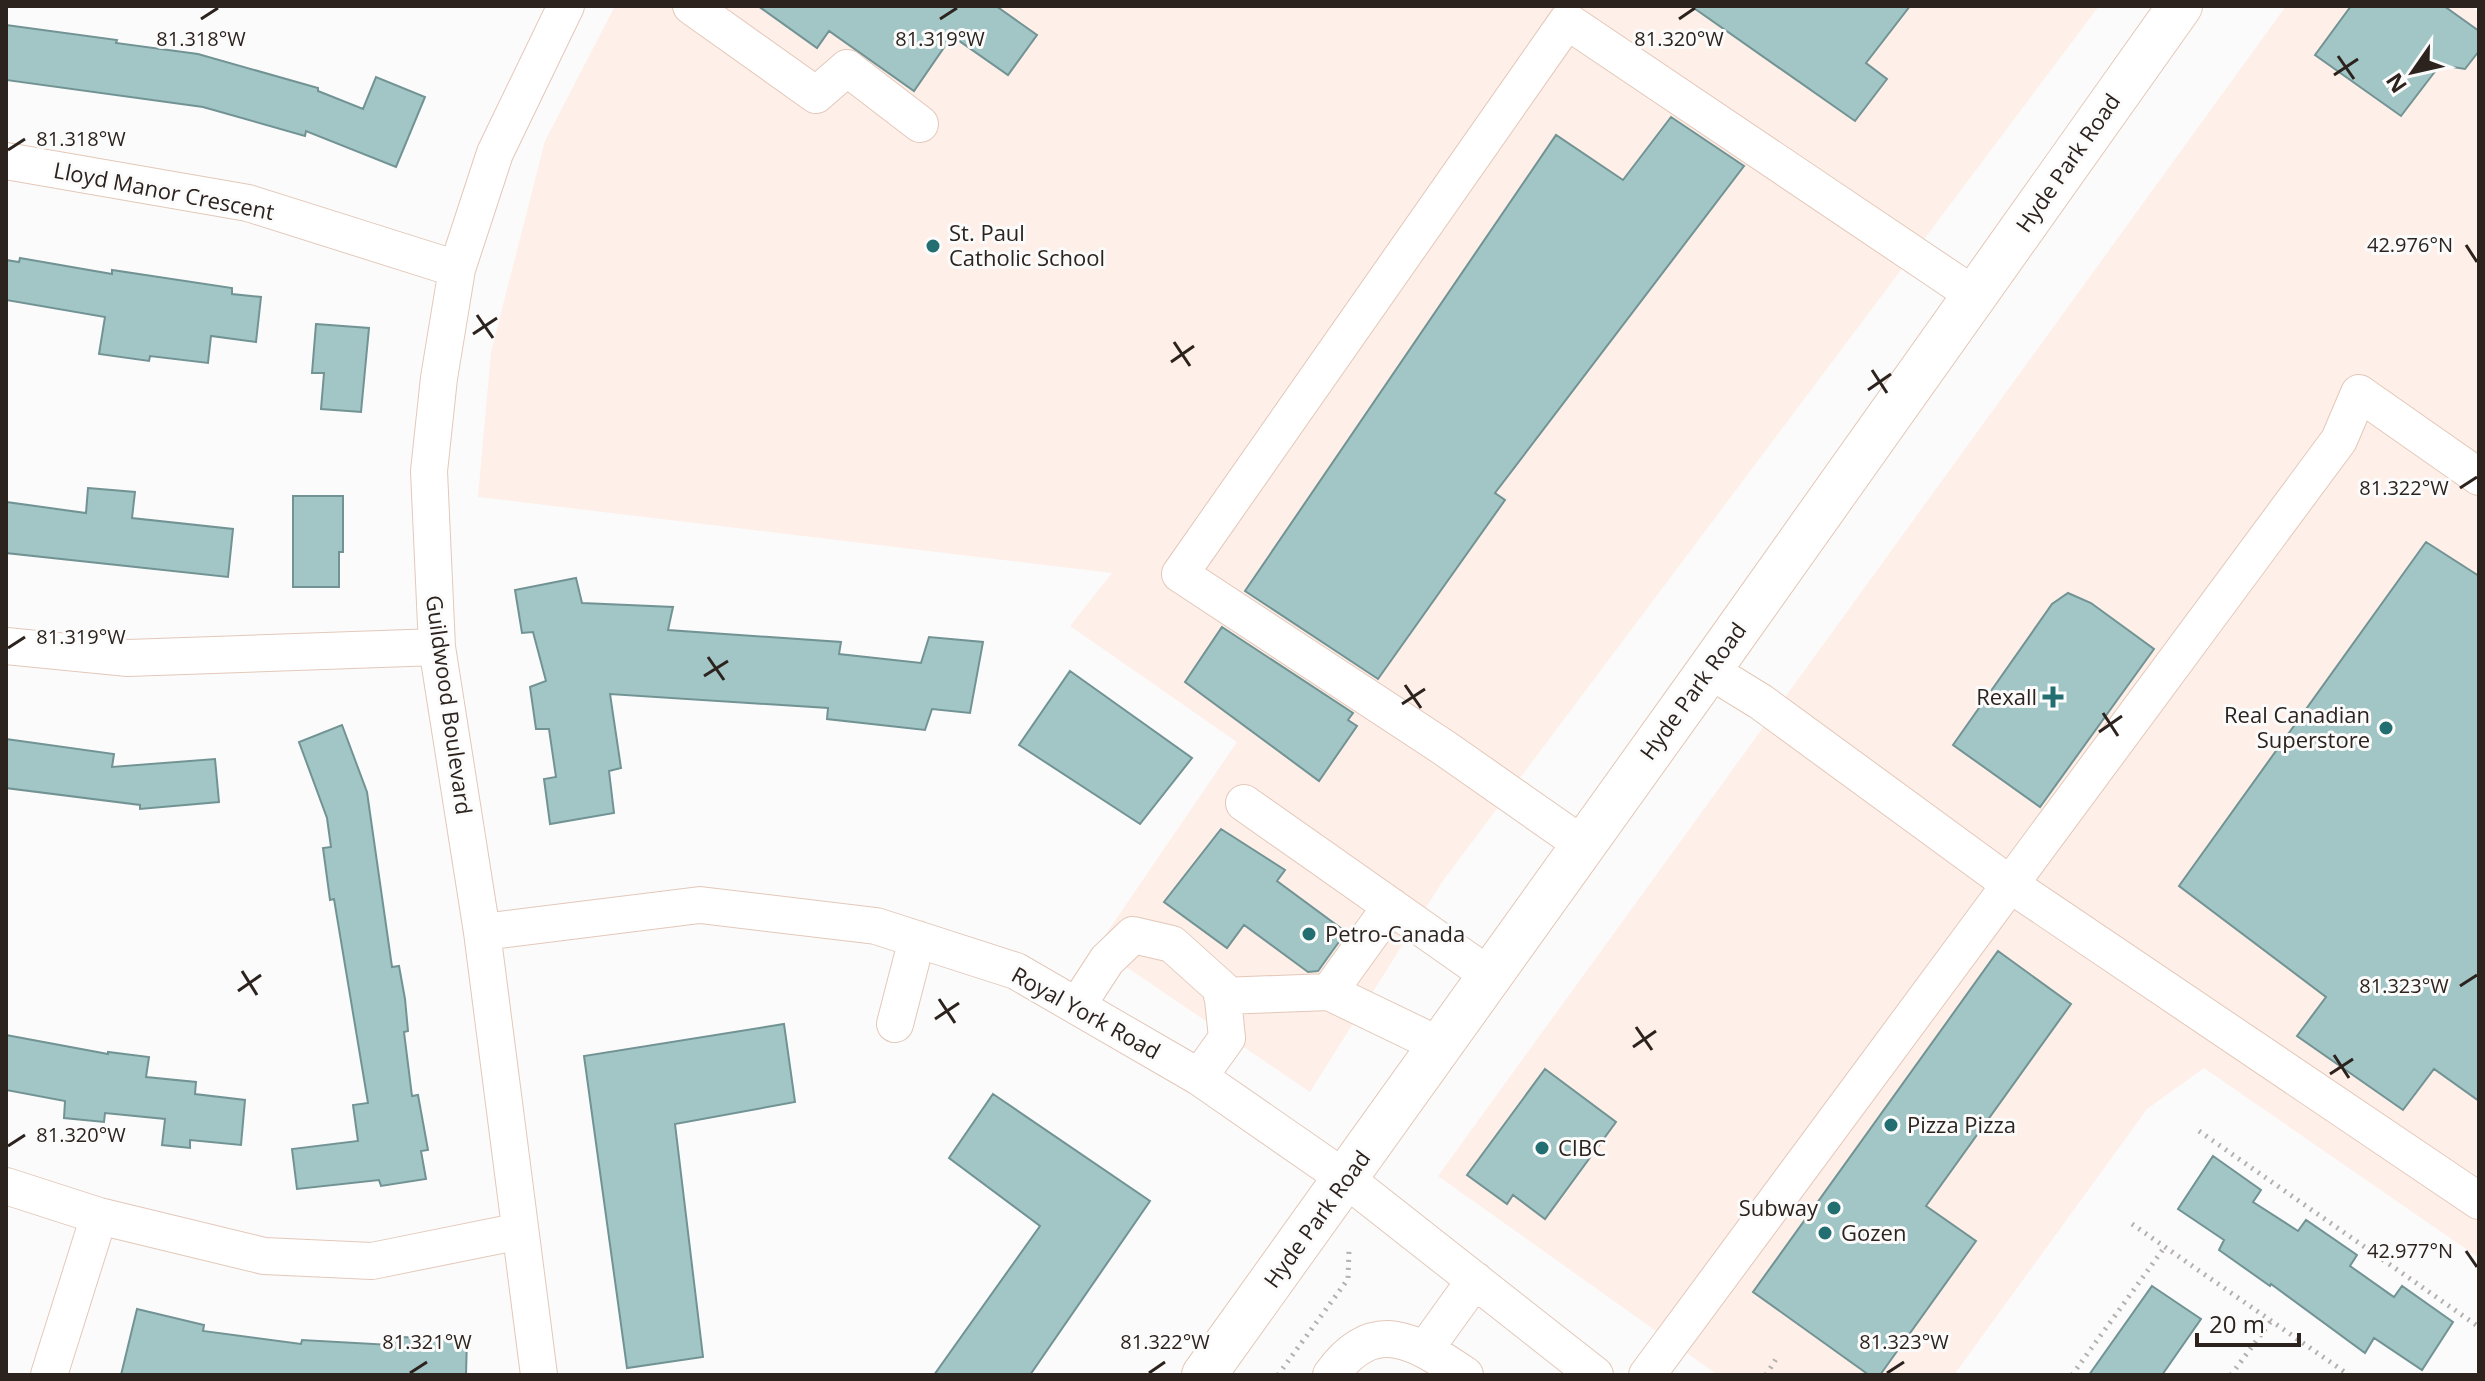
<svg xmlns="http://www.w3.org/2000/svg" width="2485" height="1381" font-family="'Open Sans',sans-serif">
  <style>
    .built { fill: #feefe8 }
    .building { fill: #a2c5c6; stroke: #729394; stroke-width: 2 }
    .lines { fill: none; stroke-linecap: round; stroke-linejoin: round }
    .minor-casing { stroke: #e3c8b9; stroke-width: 38 }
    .major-casing { stroke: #e3c8b9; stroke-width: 46 }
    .path { stroke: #b4b0af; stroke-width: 5; stroke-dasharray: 2 6; stroke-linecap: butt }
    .minor { stroke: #fff; stroke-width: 36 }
    .major { stroke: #fff; stroke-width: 44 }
    .ticks { fill: none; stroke: #2d231e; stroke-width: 3 }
    .poi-dot { fill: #226e70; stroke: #fbfbfb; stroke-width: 3 }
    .labels { text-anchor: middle; stroke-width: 6; stroke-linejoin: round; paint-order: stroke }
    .street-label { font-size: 22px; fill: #2d231e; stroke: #fbfbfb }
    .poi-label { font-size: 22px; fill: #2d231e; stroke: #fbfbfb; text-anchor: start }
    .ticks-label { font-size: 20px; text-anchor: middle; fill: #2d231e; stroke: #fbfbfb; stroke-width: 6; stroke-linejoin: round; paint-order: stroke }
  </style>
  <rect width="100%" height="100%" fill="#fbfbfb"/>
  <!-- built -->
  <path class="built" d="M615,6H2099L1442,882L1310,1092L1097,947L1237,742L1070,626L1112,573L478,497L491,352L545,141Z
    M2286,6H2470L2479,12V1258L2204,1068L2147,1109L1954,1375H1718L1438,1176Z"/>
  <!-- building -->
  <path class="building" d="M758,6H996L1037,35L1008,75L952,36L914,91L829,31L817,48Z
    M1691,6H1910L1866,63L1887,79L1855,121Z
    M2351,6H2444L2479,31V51L2465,69L2440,65L2401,116L2315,55Z
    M6,25L117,40L116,43L198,54L318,88V91L363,109L376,77L425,97L396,167L306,131L305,136L203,107L6,80Z
    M1671,117L1744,166L1495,493L1505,500L1378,679L1245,591L1556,135L1623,180Z
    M20,258L112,274V270L232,288V294L261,297L256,342L211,336L208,363L150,356L149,361L99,354L105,317L6,300V260L19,262Z
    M316,324L369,328L361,412L321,409L324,373H312Z
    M88,488L135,492L132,518L233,529L228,577L6,553V502L86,513Z
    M293,496H343V552H339V587H293Z
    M2426,542L2479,576V1101L2434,1069L2403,1110L2297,1036L2326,997L2179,886Z
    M576,578L582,603L673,607L668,630L841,642L839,654L921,663L929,637L983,642L970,713L932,709L925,730L827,719L828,708L610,694L621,768L609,771L614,813L550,824L544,779L556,777L549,729H536L530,687L546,681L533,632L522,633L515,590Z
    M2068,593L2091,603L2154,649L2040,807L1953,745L2052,604Z
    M1222,627L1353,713L1348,720L1357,726L1319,781L1185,682Z
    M1070,671L1192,758L1140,824L1019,745Z
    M342,725L367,792L392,967L399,966L405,999L408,1031L404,1032L412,1096L418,1095L428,1150L421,1151L426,1179L381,1186L379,1180L297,1189L292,1149L358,1141L353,1105L368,1103L334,899L330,900L323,848L331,847L327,818L299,742Z
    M6,739L114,754L112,767L215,759L219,802L140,809V805L6,788Z
    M1221,829L1285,870L1277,881L1346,932L1318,971L1308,972L1244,925L1227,948L1164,902Z
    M1998,951L2071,1004L1926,1206L1976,1241L1880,1375H1869L1753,1292Z
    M784,1024L795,1102L675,1124L703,1357L627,1368L584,1056Z
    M6,1035L108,1054V1052L149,1057L146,1077L196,1082L195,1094L245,1100L241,1145L190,1140V1148L162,1145L165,1119L105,1113L104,1122L64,1118L65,1101L6,1090Z
    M1545,1069L1616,1122L1545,1219L1513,1195L1507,1204L1467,1175Z
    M993,1094L1150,1201L1030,1375H934L1040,1226L949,1158Z
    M2213,1156L2261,1190L2253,1202L2298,1231L2306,1220L2357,1255L2350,1266L2394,1297L2402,1286L2453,1322L2422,1370L2374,1338L2365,1353L2271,1284L2270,1286L2219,1250L2224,1240L2178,1209Z
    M2152,1286L2201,1319L2162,1375H2089Z
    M137,1309L204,1325L203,1331L301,1344L302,1340L391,1345V1337L467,1338L466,1375H121Z"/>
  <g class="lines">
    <!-- minor casing -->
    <g class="minor-casing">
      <path id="minor" d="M691,6L816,95L847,68L920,124
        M6,161L248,203L457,269
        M6,646L128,658L437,647
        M1709,670L1761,702L2011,885L2479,1201
        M1244,803L1490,976
        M1583,845L1443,747L1180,574L1567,21L1974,295
        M482,932L700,905L876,926L1016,971L1199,1077L1346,1179L1595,1375
        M1329,992L1391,906
        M1222,996L1329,992L1441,1046
        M1077,1006L1107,960L1133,935L1172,944L1222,989L1227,1038L1199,1077
        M895,1024L917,939
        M6,1186L99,1216L49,1375
        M99,1216L264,1256L372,1261L520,1231
        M1426,1348L1475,1280
        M539,1375L482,932L437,647L429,471L439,378L457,269L495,153L566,6
        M1331,1375C1374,1315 1415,1341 1465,1375
        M1647,1375L2339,440L2359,393L2479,477"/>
    </g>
    <!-- major casing -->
    <g class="major-casing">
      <path id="major" d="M1204,1375L1709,670L2180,6"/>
    </g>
    <!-- path -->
    <path class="path" d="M2199,1131L2479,1327
      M2132,1224L2349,1375
      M1278,1375L1348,1279L1349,1249
      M1766,1375L1776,1359
      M2072,1375L2164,1248
      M2231,1375L2271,1321"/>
    <!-- minor -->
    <use href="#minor" class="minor"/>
    <!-- major -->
    <use href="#major" class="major"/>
  </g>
  <!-- ticks -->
  <path class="ticks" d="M201,19L218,8M940,19L957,8M1679,19L1695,8M2338,56L2354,79M2334,75L2358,59M8,150L25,139M2466,245L2477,262M477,315L493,338M473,334L497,318M1174,342L1190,366M1171,362L1194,346M1872,370L1887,393M1868,390L1891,374M2460,488L2477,477M8,648L25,637M708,657L724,680M704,676L728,661M1405,685L1421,708M1402,704L1425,689M2103,713L2118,736M2099,732L2122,716M242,971L257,995M2460,986L2477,975M238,991L261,975M939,999L955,1023M935,1019L959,1003M1636,1027L1652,1050M1633,1047L1656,1031M2334,1055L2349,1078M2330,1074L2353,1059M8,1146L25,1135M2466,1251L2477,1267M410,1373L427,1362M1149,1373L1165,1362M1887,1373L1904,1362"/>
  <!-- markers -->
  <g class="poi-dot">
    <circle cx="933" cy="246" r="8"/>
    <path d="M2049 685h8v8h8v8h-8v8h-8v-8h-8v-8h8z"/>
    <circle cx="2386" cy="728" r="8"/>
    <circle cx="1309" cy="934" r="8"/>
    <circle cx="1891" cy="1125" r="8"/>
    <circle cx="1542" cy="1148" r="8"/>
    <circle cx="1834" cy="1208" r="8"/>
    <circle cx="1825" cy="1233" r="8"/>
  </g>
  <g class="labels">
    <!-- street labels -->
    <g class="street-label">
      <text transform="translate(2068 163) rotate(-55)" y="8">Hyde Park Road</text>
      <text transform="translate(164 191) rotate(11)" y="8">Lloyd Manor Crescent</text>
      <text transform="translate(1693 691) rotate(-54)" y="8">Hyde Park Road</text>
      <text transform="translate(449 705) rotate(82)" y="8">Guildwood Boulevard</text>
      <text transform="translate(1086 1013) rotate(29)" y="8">Royal York Road</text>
      <text transform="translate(1317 1219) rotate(-54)" y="8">Hyde Park Road</text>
    </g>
    <!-- poi labels -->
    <g class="poi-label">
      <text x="949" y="241">St. Paul<tspan x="949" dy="25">Catholic School</tspan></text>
      <text x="2037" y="705" text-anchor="end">Rexall</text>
      <text x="2370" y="723" text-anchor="end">Real Canadian<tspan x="2370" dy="25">Superstore</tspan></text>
      <text x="1325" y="942">Petro-Canada</text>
      <text x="1907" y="1133">Pizza Pizza</text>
      <text x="1558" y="1156">CIBC</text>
      <text x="1818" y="1216" text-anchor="end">Subway</text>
      <text x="1841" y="1241">Gozen</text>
    </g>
  </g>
  <g class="ticks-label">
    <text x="201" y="46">81.318°W</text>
    <text x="940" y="46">81.319°W</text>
    <text x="1679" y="46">81.320°W</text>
    <text x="81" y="146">81.318°W</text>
    <text x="2410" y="252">42.976°N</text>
    <text x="2404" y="495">81.322°W</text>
    <text x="81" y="644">81.319°W</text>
    <text x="2404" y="993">81.323°W</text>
    <text x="81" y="1142">81.320°W</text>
    <text x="2410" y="1258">42.977°N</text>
    <text x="427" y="1349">81.321°W</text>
    <text x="1165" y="1349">81.322°W</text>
    <text x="1904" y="1349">81.323°W</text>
  </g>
  <!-- border -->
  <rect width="2485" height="1381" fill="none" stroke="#2d231e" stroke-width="16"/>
  <!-- north arrow -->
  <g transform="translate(2413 72) rotate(236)" stroke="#fbfbfb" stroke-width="6" paint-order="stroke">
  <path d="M0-6L14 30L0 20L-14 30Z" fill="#2d231e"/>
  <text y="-12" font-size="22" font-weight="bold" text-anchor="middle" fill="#2d231e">N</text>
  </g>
  <!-- scale -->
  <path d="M2197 1333v12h102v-12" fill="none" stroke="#2d231e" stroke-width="4"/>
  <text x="2209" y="1333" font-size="24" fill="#2d231e" stroke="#fbfbfb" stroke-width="6" paint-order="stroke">20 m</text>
</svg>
